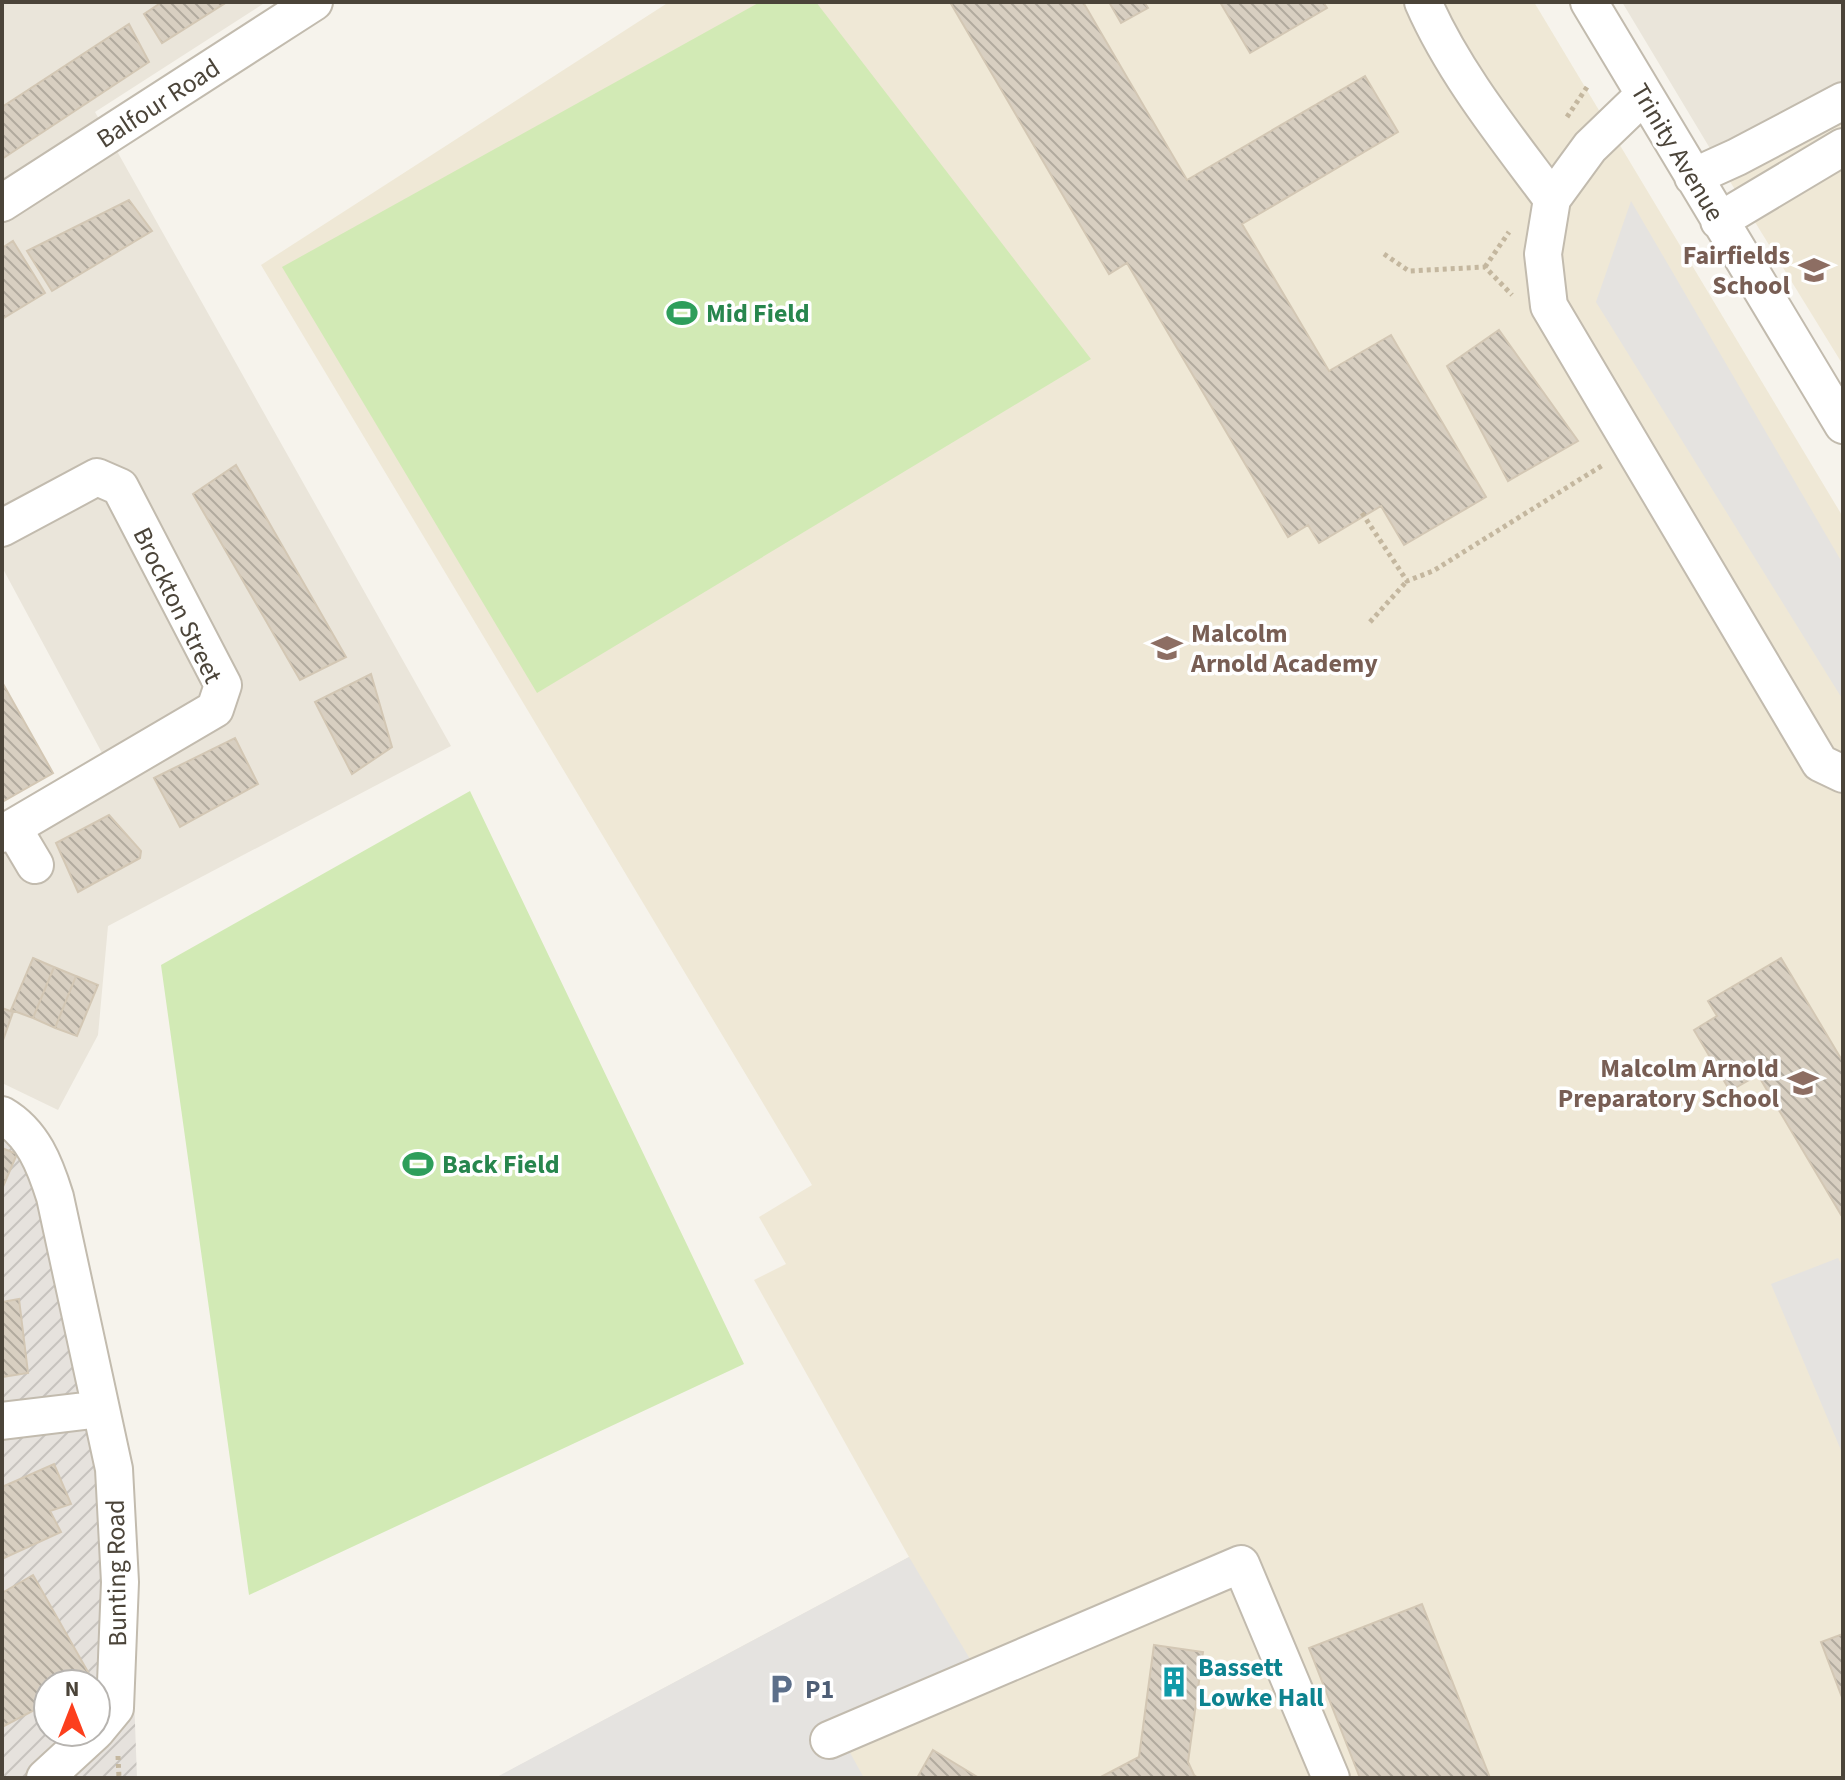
<svg xmlns="http://www.w3.org/2000/svg" width="1845" height="1780" font-family="'Source Sans 3',sans-serif">
  <style>
    .residential { fill: #eae5da }
    .industrial { fill: url(#industrial-furrows); fill-rule: evenodd }
    .education { fill: #efe8d6 }
    .pitch { fill: #d2eab5 }
    .parking { fill: #e5e3e0 }
    .building { fill: url(#building-back-hatch); stroke: #d3c7b4; stroke-width: 2 }
    .lines { fill: none; stroke-linecap: round; stroke-linejoin: round }
    .minor-casing { stroke: #c2bbae; stroke-width: 40 }
    .path { stroke: #c4b79f; stroke-width: 5; stroke-dasharray: 4 4; stroke-linecap: butt }
    .minor { stroke: #fff; stroke-width: 36 }
    .labels { text-anchor: middle; stroke-width: 7; stroke-linejoin: round; paint-order: stroke }
    .street-label { font-size: 26px; fill: #4b4439; stroke: #fff }
    .education-label { font-size: 26px; font-weight: bold; fill: #785e54; stroke: #fff; text-anchor: end }
    .leisure-label { font-size: 26px; font-weight: bold; fill: #27864d; stroke: #fff; text-anchor: start }
    .culture-label { font-size: 26px; font-weight: bold; fill: #0d838f; stroke: #fff; text-anchor: start }
    .service-label { font-size: 26px; font-weight: bold; fill: #4e5e75; stroke: #fff; text-anchor: start }
  </style>
  <defs>
    <pattern id="industrial-furrows" width="10" height="10" patternUnits="userSpaceOnUse" patternTransform="scale(2)"><rect width="10" height="10" fill="#e6e2dd"/><path d="M-1 1l2-2M0 10L10 0M9 11l2-2" fill="none" stroke="#c7c3be"/></pattern>
    <pattern id="building-back-hatch" width="6" height="6" patternUnits="userSpaceOnUse" patternTransform="scale(2)"><rect width="6" height="6" fill="#d8cfc1"/><path d="M-1 5l2 2M0 0l6 6M5-1l2 2" fill="none" stroke="#b1aa9e"/></pattern>
  </defs>
  <rect width="100%" height="100%" fill="#f6f3ec"/>
  <!-- residential -->
  <path class="residential" d="M2,2H266L95,112L451,746L108,926L98,1035L58,1110L2,1083V842L116,779L2,567Z
    M1622,2H1843V117L1726,175Z"/>
  <!-- industrial -->
  <path class="industrial" d="M2,1106L38,1124L125,1449L137,1778H2ZM48,1684H96V1732H48Z"/>
  <!-- education -->
  <path class="education" d="M669,2H1534L1843,517V1778H496L909,1557L754,1280L786,1264L759,1217L812,1185L261,265Z
    M1843,117V365L1726,175Z"/>
  <!-- pitch -->
  <path class="pitch" d="M760,2H816L1091,359L537,693L282,267Z
    M470,791L744,1364L249,1595L161,965Z"/>
  <!-- parking -->
  <path class="parking" d="M1631,201L1843,564V700L1596,302Z
    M1838,1258L1843,1267V1455L1771,1284Z
    M909,1557L970,1659L832,1720L864,1778H495Z"/>
  <!-- building -->
  <path class="building" d="M162,2H227L162,43L144,14Z
    M950,2H1083L1187,180L1365,76L1398,132L1242,224L1329,371L1391,335L1486,497L1404,545L1381,506L1319,543L1308,525L1288,537L1127,263L1109,274Z
    M1109,2H1144L1148,8L1121,23Z
    M1220,2H1323L1327,8L1250,53Z
    M129,24L149,62L2,159V107Z
    M129,200L152,231L52,291L27,251Z
    M13,241L45,293L2,319V248Z
    M1499,330L1578,441L1508,481L1447,366Z
    M236,465L346,657L300,680L193,494Z
    M371,674L392,747L352,774L315,702Z
    M2,682L53,773L2,802Z
    M235,738L258,784L180,827L154,778Z
    M109,815L141,851L140,858L78,892L56,843Z
    M33,958L54,967L33,1018L11,1010Z
    M1781,958L1843,1062V1218L1758,1075L1730,1091L1694,1030L1717,1016L1708,1001Z
    M54,967L76,976L55,1028L33,1018Z
    M76,976L98,985L77,1036L55,1028Z
    M2,1008L13,1012L2,1043Z
    M2,1148L17,1154L2,1189Z
    M19,1299L28,1373L2,1377V1302Z
    M54,1464L71,1504L50,1511L61,1532L2,1559V1487Z
    M33,1575L92,1679L83,1684H48V1703L2,1727V1593Z
    M1422,1604L1490,1778H1360L1309,1648Z
    M1843,1634V1700L1821,1642Z
    M1154,1645L1203,1652L1188,1762L1194,1775L1198,1778H1099L1139,1757Z
    M933,1750L979,1778H917Z"/>
  <g class="lines">
    <!-- minor casing -->
    <g class="minor-casing">
      <path id="minor" d="M1423,2C1454,73 1506,137 1552,199
        M1589,2L1843,425
        M1644,95L1590,147L1552,199L1543,254L1549,306L1820,763L1843,774
        M1693,177L1737,157L1843,101
        M2,203L314,2
        M1719,221L1843,147
        M2,528L97,477L120,487L223,685L215,709L2,834
        M13,828L35,865
        M2,1115C33,1133 45,1165 55,1197L114,1469L120,1582L115,1708L96,1731
        M2,1421L101,1409
        M829,1740L1241,1564L1331,1778
        M45,1778L95,1732"/>
    </g>
    <!-- path -->
    <path class="path" d="M1567,117L1589,84
      M1384,254L1409,271L1485,267L1512,295
      M1485,267L1509,232
      M1362,513L1407,581L1433,571L1603,465
      M1370,622L1407,581
      M118,1756L119,1778"/>
    <!-- minor -->
    <use href="#minor" class="minor"/>
  </g>
  <!-- icons -->
  <defs>
    <g id="school-bare" transform="scale(2.4)"><path d="M0-5L7-2L0 1L-7-2ZM-4 1L0 2.5L4 1V4Q0 6-4 4Z" fill="#8d6e63" stroke="#fff" stroke-width="2.5" paint-order="stroke"/></g>
    <g id="stadium-bare" transform="scale(2.4)"><path d="M0-5a6.5 5 0 1 0 0 10a6.5 5 0 1 0 0-10ZM-3.5-1.8h7v3.6h-7Z" fill="#2e9e5b" stroke="#fff" stroke-width="2.5" paint-order="stroke"/></g>
    <g id="building-bare" transform="scale(2.4)"><path d="M-4-6H4V6H1V3H-1V6H-4ZM-2.5-4.3h1.7v1.8h-1.7ZM.8-4.3h1.7v1.8H.8ZM-2.5-1h1.7V.8h-1.7ZM.8-1h1.7V.8H.8Z" fill="#0f9aa8" stroke="#fff" stroke-width="2.5" paint-order="stroke"/></g>
    <g id="parking-bare" transform="scale(2.4)"><path d="M-3.5-5.5H1a3.5 3.5 0 0 1 0 7H-1V5.5H-3.5ZM-1-3.4V-.6H.8a1.4 1.4 0 0 0 0-2.8Z" fill="#5c6f8a" stroke="#fff" stroke-width="2.5" paint-order="stroke"/></g>
  </defs>
  <g fill-rule="evenodd">
    <use href="#school-bare" x="1814" y="270"/>
    <use href="#stadium-bare" x="682" y="313"/>
    <use href="#school-bare" x="1167" y="648"/>
    <use href="#school-bare" x="1803" y="1083"/>
    <use href="#stadium-bare" x="418" y="1164"/>
    <use href="#building-bare" x="1174" y="1682"/>
    <use href="#parking-bare" x="781" y="1689"/>
  </g>
  <g class="labels">
    <!-- street labels -->
    <g class="street-label">
      <text transform="translate(158 103) rotate(-33)" y="9">Balfour Road</text>
      <text transform="translate(1678 152) rotate(59)" y="9">Trinity Avenue</text>
      <text transform="translate(178 605) rotate(64)" y="9">Brockton Street</text>
      <text transform="translate(116 1573) rotate(-91)" y="9">Bunting Road</text>
    </g>
    <!-- education labels -->
    <g class="education-label">
      <text x="1790" y="264">Fairfields<tspan x="1790" dy="30">School</tspan></text>
      <text x="1191" y="642" text-anchor="start">Malcolm<tspan x="1191" dy="30">Arnold Academy</tspan></text>
      <text x="1779" y="1077">Malcolm Arnold<tspan x="1779" dy="30">Preparatory School</tspan></text>
    </g>
    <!-- leisure labels -->
    <g class="leisure-label">
      <text x="706" y="322">Mid Field</text>
      <text x="442" y="1173">Back Field</text>
    </g>
    <!-- culture labels -->
    <g class="culture-label">
      <text x="1198" y="1676">Bassett<tspan x="1198" dy="30">Lowke Hall</tspan></text>
    </g>
    <!-- service labels -->
    <g class="service-label">
      <text x="805" y="1698">P1</text>
    </g>
  </g>
  <!-- border -->
  <rect width="1845" height="1780" fill="none" stroke="#4b4439" stroke-width="8"/>
  <!-- north arrow -->
  <g transform="translate(72 1708)"><circle r="38" fill="#ffffff" stroke="#b7b4b0" stroke-width="2"/>
  <path d="M0-6L14 30L0 20L-14 30Z" fill="#fc3f1d"/>
  <text y="-12" font-size="22" font-weight="bold" text-anchor="middle" fill="#4b4439">N</text>
  </g>
</svg>
